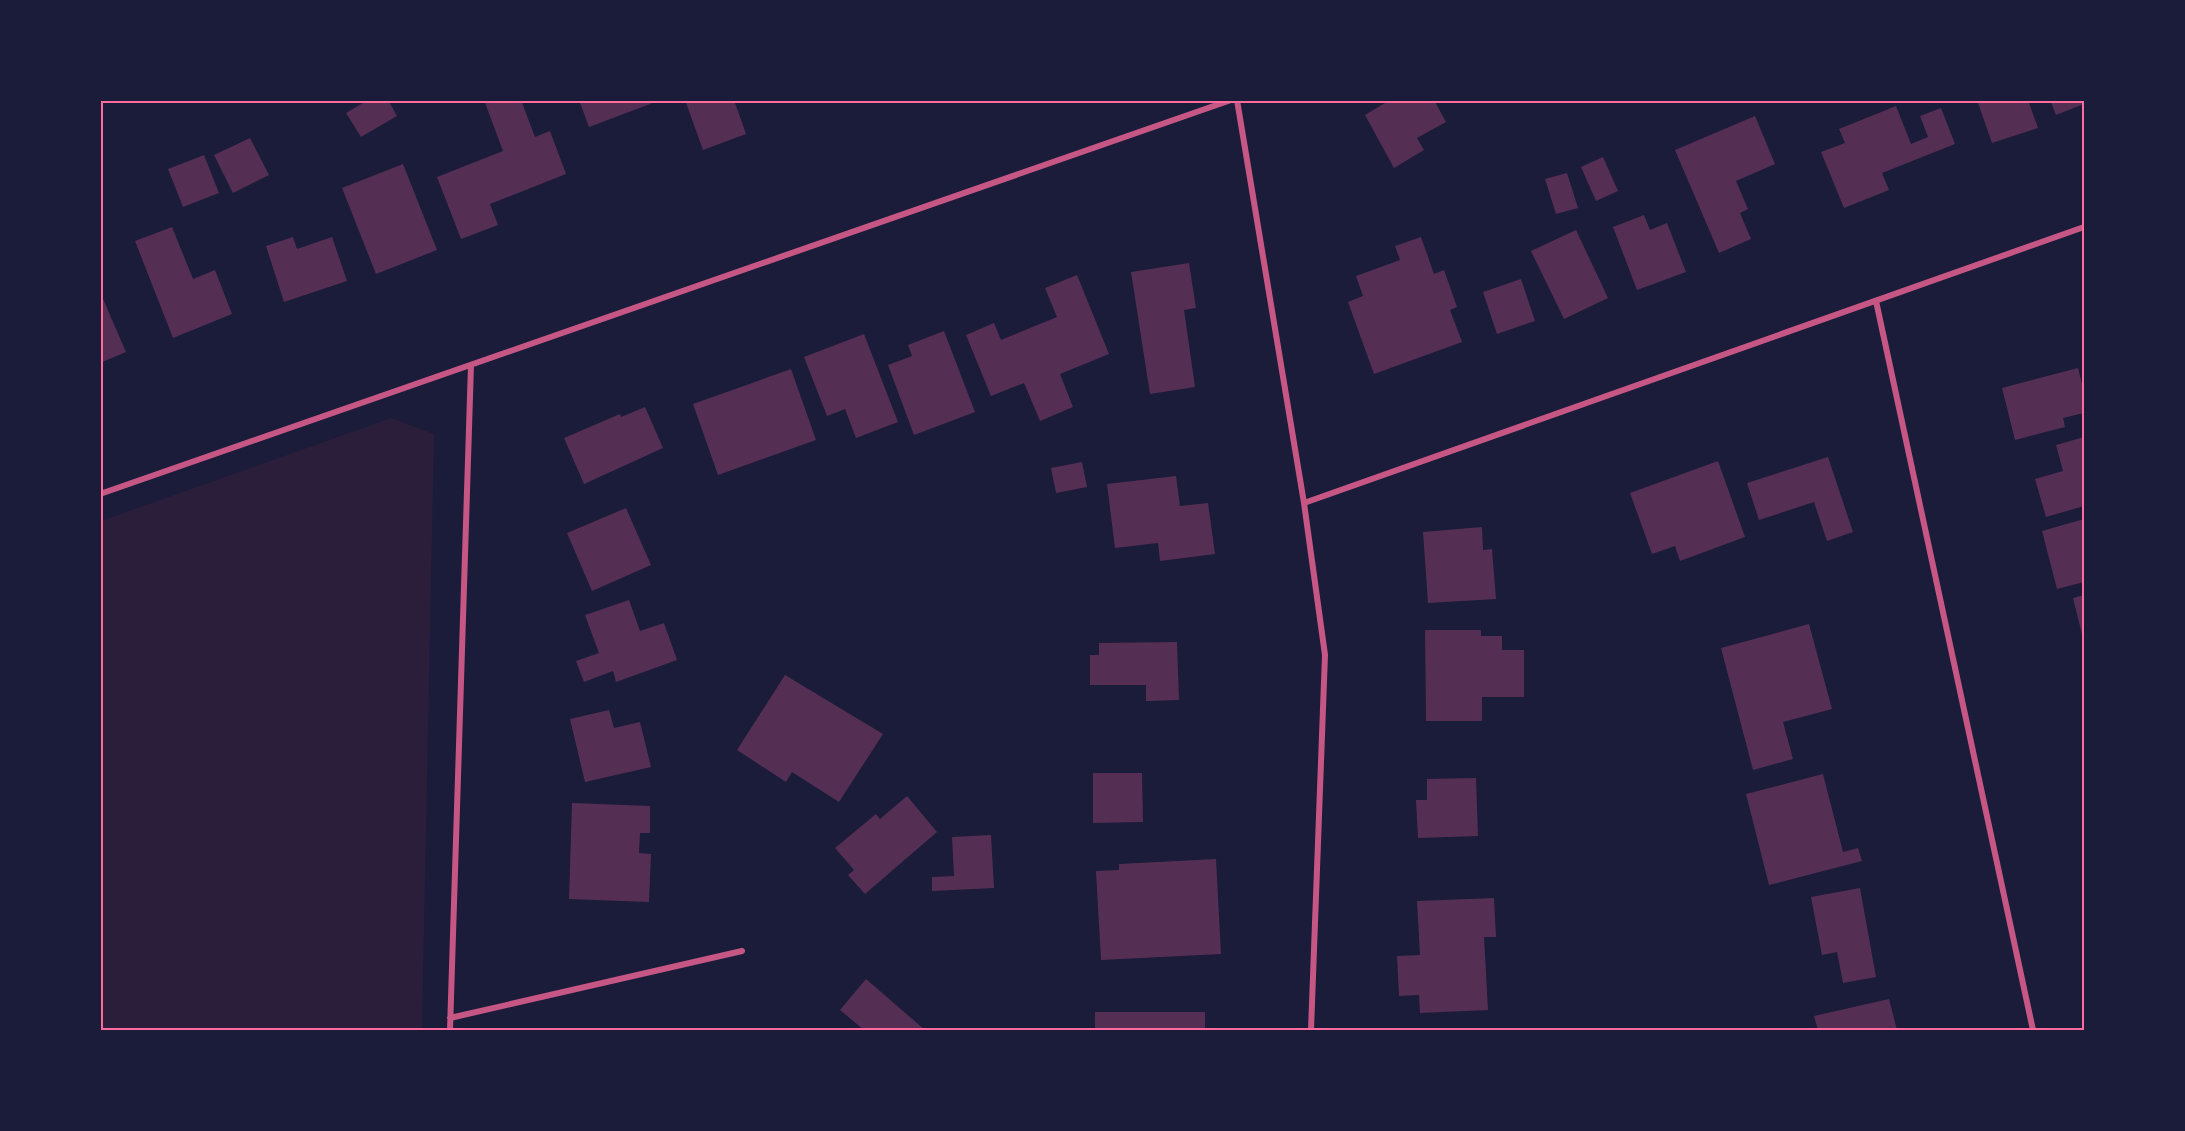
<svg xmlns="http://www.w3.org/2000/svg" width="2185" height="1131" font-family="Mulish,sans-serif">
  <style>
    .green { fill: #2a1e3b }
    .building { fill: #542f53 }
    .lines { fill: none; stroke-linecap: round; stroke-linejoin: round }
    .minor { stroke: #c65784; stroke-width: 6 }
    .neatline { fill: none; stroke: #ff6b9d; stroke-width: 2 }
  </style>
  <rect width="100%" height="100%" fill="#1b1b3a"/>
  <!-- green -->
  <path class="green" d="M391,418L434,434L422,1030H101V521Z"/>
  <!-- building -->
  <path class="building" d="M368,100H388L397,116L361,137L346,113Z
    M484,100H521L535,137L550,131L566,174L490,204L498,225L461,239L437,177L503,151Z
    M579,100H658V101L589,127Z
    M685,100H734L746,134L703,150Z
    M1390,100H1434L1446,122L1417,138L1424,150L1394,168L1365,115Z
    M1977,100H2028L2038,128L1992,143Z
    M2050,100H2084V104L2056,115Z
    M1896,106L1911,144L1928,137L1920,116L1941,108L1955,144L1882,173L1889,190L1844,208L1821,152L1845,143L1839,129Z
    M1755,116L1775,164L1736,181L1748,209L1740,213L1751,239L1719,253L1675,150Z
    M250,138L269,175L233,193L214,155Z
    M204,155L219,193L183,207L168,169Z
    M1603,157L1618,191L1596,201L1581,167Z
    M403,164L437,250L376,274L342,188Z
    M1567,173L1578,208L1556,214L1545,179Z
    M1644,215L1650,230L1667,223L1686,272L1637,290L1613,227Z
    M172,227L193,279L215,270L232,314L173,338L135,241Z
    M1576,230L1608,298L1564,319L1531,251Z
    M293,237L297,249L332,237L347,281L284,302L266,246Z
    M1421,237L1434,274L1444,270L1457,307L1450,310L1462,342L1374,374L1348,302L1363,296L1356,276L1400,260L1395,246Z
    M1189,263L1196,308L1184,310L1195,387L1150,394L1131,272Z
    M1077,275L1109,354L1060,374L1073,407L1040,421L1024,383L991,396L966,335L994,323L1001,340L1057,317L1045,288Z
    M1521,279L1535,321L1497,334L1483,292Z
    M100,292L126,352L100,363Z
    M944,331L975,412L914,435L888,365L912,356L908,345Z
    M864,334L898,422L856,438L845,409L827,416L804,357Z
    M2078,368L2084,392V413L2063,418L2065,427L2015,440L2002,388Z
    M791,369L816,440L718,475L693,404Z
    M645,407L663,448L584,484L564,438L620,414L621,417Z
    M2084,437V506L2046,517L2035,479L2063,471L2056,445Z
    M1828,457L1853,532L1827,541L1814,502L1759,520L1747,483Z
    M1718,461L1745,537L1680,561L1675,546L1652,554L1630,493Z
    M1082,462L1087,487L1056,493L1051,468Z
    M1176,476L1180,506L1208,503L1215,554L1160,561L1158,543L1115,548L1107,484Z
    M626,508L651,565L592,591L567,533Z
    M2084,519V582L2057,589L2042,531Z
    M1482,527L1483,550L1492,549L1496,599L1428,603L1423,532Z
    M2084,595V642L2073,598Z
    M629,600L640,631L664,623L677,660L616,682L613,671L584,682L576,661L599,653L585,615Z
    M1809,624L1832,709L1783,722L1793,759L1753,770L1721,648Z
    M1425,630H1481V636H1502V650H1524V697H1482V721H1426Z
    M1177,642L1179,700L1146,701V685H1090V655H1099V643Z
    M785,675L883,734L839,802L792,772L786,782L737,750Z
    M609,710L614,728L640,722L651,767L585,782L570,719Z
    M1093,773H1142L1143,822L1093,823Z
    M1823,774L1843,852L1858,848L1862,861L1769,885L1746,794Z
    M1476,778L1478,836L1418,838L1416,800H1427V779Z
    M907,796L937,832L865,894L848,875L854,870L835,848L876,814L880,819Z
    M572,803L650,806V833H640L639,853L651,854L649,902L569,899Z
    M991,835L994,888L932,891V877L954,876L952,837Z
    M1216,859L1221,954L1101,960L1096,871L1119,870V864Z
    M1860,888L1876,977L1843,983L1837,952L1822,955L1811,897Z
    M1494,898L1496,937H1484L1488,1010L1420,1013L1419,995L1399,996L1397,956L1420,955L1417,901Z
    M866,979L925,1030H864L840,1010Z
    M1889,999L1897,1030H1818L1814,1016Z
    M1095,1012H1205V1030H1095Z"/>
  <g class="lines">
    <!-- minor -->
    <path class="minor" d="M1237,100L1304,503L1325,655L1311,1030
      M1876,301L2033,1030
      M100,494L1231,100
      M1304,503L2084,227
      M450,1018L742,951
      M450,1030L471,365"/>
  </g>
  <!-- border -->
  <rect width="2185" height="1131" fill="none" stroke="#1b1b3a" stroke-width="204"/>
  <rect x="102" y="102" width="1981" height="927" class="neatline"/>
</svg>
